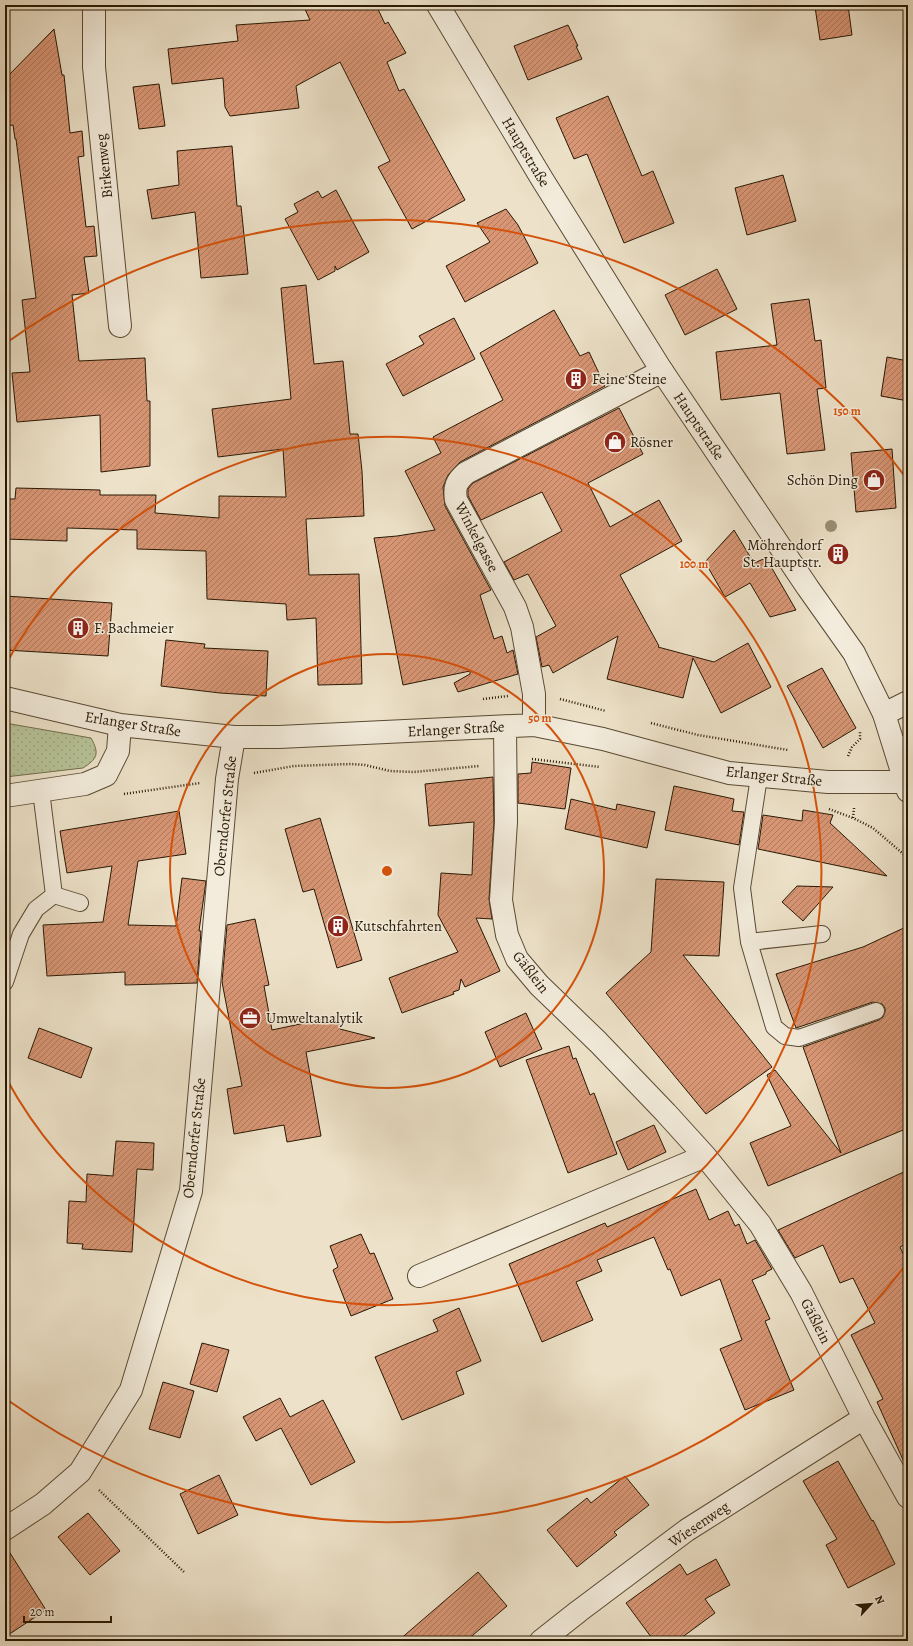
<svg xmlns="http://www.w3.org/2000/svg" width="913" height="1646" font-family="Alegreya,serif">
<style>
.grass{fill:url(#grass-dots);stroke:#706e4e}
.building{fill:url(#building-hatch);stroke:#281803}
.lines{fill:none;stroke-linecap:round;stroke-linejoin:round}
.service-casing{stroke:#594a34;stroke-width:18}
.minor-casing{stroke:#594a34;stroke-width:24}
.tertiary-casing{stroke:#594a34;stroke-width:24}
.path{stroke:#281803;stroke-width:2.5;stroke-dasharray:1 2;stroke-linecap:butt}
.service{stroke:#f3ecdc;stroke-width:16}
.minor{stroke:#f3ecdc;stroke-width:22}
.tertiary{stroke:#f3ecdc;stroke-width:22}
.tree{fill:#988f75}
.ring{fill:none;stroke:#d5520b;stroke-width:2}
.labels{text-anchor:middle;stroke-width:3;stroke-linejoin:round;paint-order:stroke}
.street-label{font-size:15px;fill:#281803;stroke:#f3ecdc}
.poi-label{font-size:15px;fill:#281803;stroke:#f3ecdc;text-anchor:start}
.centre{fill:#d5520b;stroke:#f3ecdc;stroke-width:2}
.ring-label{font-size:12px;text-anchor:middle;font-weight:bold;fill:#d5520b;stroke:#f3ecdc;stroke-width:3;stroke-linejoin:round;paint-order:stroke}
</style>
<defs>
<pattern id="grass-dots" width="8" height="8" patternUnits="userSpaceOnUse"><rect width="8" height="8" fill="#b7c398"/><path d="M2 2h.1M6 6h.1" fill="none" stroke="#9da781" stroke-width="1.8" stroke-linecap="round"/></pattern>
<pattern id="building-hatch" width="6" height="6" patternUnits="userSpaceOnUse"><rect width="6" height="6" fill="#d89675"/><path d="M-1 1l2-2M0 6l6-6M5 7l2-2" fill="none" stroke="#af795e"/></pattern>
</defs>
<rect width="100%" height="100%" fill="#ede2c9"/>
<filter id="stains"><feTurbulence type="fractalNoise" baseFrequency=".005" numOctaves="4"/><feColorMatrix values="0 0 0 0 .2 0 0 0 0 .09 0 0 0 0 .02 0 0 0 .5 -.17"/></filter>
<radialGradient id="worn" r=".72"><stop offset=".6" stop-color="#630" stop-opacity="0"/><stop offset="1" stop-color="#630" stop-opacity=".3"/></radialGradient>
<path class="grass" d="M5,723L91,738C100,754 97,759 83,768L5,777Z"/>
<path class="building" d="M303,5H376L385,24L388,22L406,53L387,62L399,91L404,89L465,200L412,229L378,167L390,161L340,62L296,86L299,108L230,116L225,107L223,78L172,84L168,49L238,41L236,25L310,20Z
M828,5H848L852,35L820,40L815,7Z
M568,25L578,46H576L582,59L528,80L514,46Z
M54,29L62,75H64L70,133L82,131L84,156L78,157L86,227L94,226L97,256L84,257L89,293L72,295L79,361L145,358L147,401H150V466L101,472L100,415L17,422L12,373L30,372L22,300L36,298L16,139H15L13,125L5,126V79Z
M159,84L165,126L139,129L133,87Z
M608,96L642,176L653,171L674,223L624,243L587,154L574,159L556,118Z
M232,146L237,206H241L248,274L201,278L195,212L152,219L147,190L179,185L177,151Z
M783,175L796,221L747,235L735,188Z
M336,190L369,252L337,270L335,266V271L318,280L285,219L298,212L294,204L318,191L322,198Z
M506,209L518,225L538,263L465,302L446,266L490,242L477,223Z
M717,269L737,309L685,335L665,295Z
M306,285L314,364L343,361L350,434H358L362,471L364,516L306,519L309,575L359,574L362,684L318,685L316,618L287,620L286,604L207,599L206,551L137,549V530L67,528V541L5,539V499H15L16,488L100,490V495H156L155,513L219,518V496L286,497L283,449L218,457L212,409L291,399L281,288Z
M809,299L815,341L821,340L826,388L817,389L825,450L787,454L780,393L721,400L716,352L777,345L771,304Z
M554,310L580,356L589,352L605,386L460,462L448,475L443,487L445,506L491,590L480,595L494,639L502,636L507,653L513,650L518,674L458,692L454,683L470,674V671L403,685L374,538L397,536L435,530L405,471L441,453L433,437L503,400L480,353Z
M454,318L475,359L403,396L386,364L424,344L419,336Z
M887,357L908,361V401L881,396Z
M619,408L643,454L588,483L610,527L659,500L682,541L620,575L659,646L658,647L714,662L748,643L771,687L721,713L693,658L683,698L607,679L618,636L553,673L549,665L542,667L536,637L556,626L528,574L514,580L504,562L562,531L542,492L481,520L468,496V489L473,483Z
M892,449L896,508L856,512L851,453Z
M734,530L754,563L766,558L796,610L770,617L750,583L725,597L705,562Z
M5,596L112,603L108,656L5,650Z
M166,640L205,644L204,648L268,651L266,696L220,693L161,686Z
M822,668L856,728L823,748L787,686Z
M532,762L571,768L565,809L518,803V774L531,773Z
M493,777L494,822L489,899L492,919L476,918L500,971L465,987L461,979L459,990L453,992L454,994L402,1013L389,978L458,952L438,915L441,873L472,875L474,822L429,826L425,784Z
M674,786L734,799L732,811L744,812L739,845L665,830Z
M571,799L616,810L617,804L655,812L647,848L565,829Z
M803,810L833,815L830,823L887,876L758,849L763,815L802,821Z
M179,811L186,854L138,861L128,925L176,926L182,878L206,881L199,931H201L197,983L125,985V972L47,976L43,925L103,922L112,866L67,873L60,831Z
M320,818L362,960L337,968L314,889L303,892L285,829Z
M656,879L724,882L719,956L683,955L772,1067L706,1114L606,993L651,952Z
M797,886L833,887L803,921L782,902Z
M255,919L269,985L264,986L272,1030L338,1016L340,1029L375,1038L306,1052L321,1136L287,1142L284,1125L234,1134L227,1089L242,1086L222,982L227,925Z
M908,926V1128L768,1186L750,1143L791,1126L767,1075L775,1070L841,1153L803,1047L879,1020L883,1017L885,1012V1008L882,1004L873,1002L796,1028L776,974L863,947Z
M526,1013L542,1049L500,1067L485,1032Z
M39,1028L92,1048L81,1078L28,1058Z
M569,1046L573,1059L576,1058L590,1095L594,1093L617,1154L568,1173L526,1060Z
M654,1125L666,1152L628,1170L616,1142Z
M116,1141L154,1143L153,1170L137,1169L132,1252L82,1249L83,1244L67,1243L69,1201L86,1202L87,1174L113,1176Z
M908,1170V1243L900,1247L908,1264V1471L877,1402L883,1399L851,1335L875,1323L853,1278L840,1283L823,1245L795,1258L778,1230Z
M696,1189L709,1220L728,1211L735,1226L739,1224L747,1244L755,1240L772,1269L766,1272V1274L752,1280L770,1319L765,1321L794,1390L745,1410L720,1349L742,1340L720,1279L681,1296L670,1269L668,1270L654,1237L597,1260L602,1271L576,1282L593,1320L542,1342L509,1264L605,1223L607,1227Z
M361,1234L370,1254L374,1253L393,1299L351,1316L333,1270L338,1267L330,1246Z
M459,1308L481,1361L456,1372L464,1394L402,1420L375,1357L438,1331L433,1320Z
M202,1343L229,1350L217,1392L190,1384Z
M163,1382L194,1391L180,1438L149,1429Z
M280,1398L290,1417L323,1400L355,1462L311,1485L281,1428L256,1441L243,1417Z
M838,1461L872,1521L873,1520L895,1564L848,1588L826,1545L837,1539L803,1481Z
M219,1475L238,1515L198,1534L180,1494Z
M625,1476L649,1505L614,1532L617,1535L577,1567L547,1530L587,1498L591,1503Z
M88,1513L120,1551L90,1575L58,1537Z
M5,1545L46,1610L5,1637Z
M716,1559L730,1585L705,1599L715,1613L677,1641H654L626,1603L680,1564L687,1575Z
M478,1572L507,1606L466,1641H398Z"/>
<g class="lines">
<g class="service-casing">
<path id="service" d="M894,746L908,743
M759,777L742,888L749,942L774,1027L785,1036L799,1038L876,1011
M41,791L54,895
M749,942L822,934
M5,982L21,934L36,909L54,895L80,903"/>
</g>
<g class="minor-casing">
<path id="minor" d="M94,5V67L120,326
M5,698L120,725L234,737H279L534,725L603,739L729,773L828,782H905
M884,714L908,702
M534,725V694L522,627L515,607L456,500C454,487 456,482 466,473L662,371
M505,727L506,822L501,900L507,935L517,959L539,985L598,1042L666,1113L705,1156L760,1224L801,1292L864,1418L908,1497
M5,796L85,784L106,775L118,751L120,725
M419,1276L705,1156
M5,1529L43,1504L80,1472L131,1390L191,1191L227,779L234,737
M541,1641L579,1611L687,1530L864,1418"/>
</g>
<g class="tertiary-casing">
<path id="tertiary" d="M438,5L542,179L662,371L808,588L854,653L884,714L908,791"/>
</g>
<path class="path" d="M483,699L508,696
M560,699L606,711
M651,723L698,735L788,750
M848,756L852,747L860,739V731
M532,759L600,767
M254,773L294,766L351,764L365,765L390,771L414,772L479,766
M124,794L200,783
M854,808L853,818L873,828L908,858
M829,809L853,818
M99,1490L185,1573"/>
<use href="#service" class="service"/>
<use href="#minor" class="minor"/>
<use href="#tertiary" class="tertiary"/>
</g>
<circle class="tree" cx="831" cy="526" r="6"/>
<g class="ring">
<circle cx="387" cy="871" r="217"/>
<path d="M6 664A434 434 0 1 1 6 1078"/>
<path d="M907 1263A651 651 0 0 1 9 1401M9 341A651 651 0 0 1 907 479"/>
</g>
<defs>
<g id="building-disc" transform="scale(1.15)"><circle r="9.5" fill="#8f2418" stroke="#f3ecdc"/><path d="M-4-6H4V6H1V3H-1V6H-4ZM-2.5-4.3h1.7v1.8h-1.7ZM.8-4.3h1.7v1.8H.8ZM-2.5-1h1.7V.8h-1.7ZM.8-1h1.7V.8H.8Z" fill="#fff"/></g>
<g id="shop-disc" transform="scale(1.15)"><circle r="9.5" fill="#8f2418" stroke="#f3ecdc"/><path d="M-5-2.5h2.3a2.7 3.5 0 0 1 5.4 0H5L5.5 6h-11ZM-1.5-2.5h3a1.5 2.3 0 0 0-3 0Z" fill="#fff"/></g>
<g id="office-disc" transform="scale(1.15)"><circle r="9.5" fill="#8f2418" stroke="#f3ecdc"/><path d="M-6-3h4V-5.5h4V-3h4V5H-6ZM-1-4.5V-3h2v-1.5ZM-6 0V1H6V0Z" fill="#fff"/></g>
</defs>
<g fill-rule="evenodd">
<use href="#building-disc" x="576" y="379"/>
<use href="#shop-disc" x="615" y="442"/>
<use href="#shop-disc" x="874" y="480"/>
<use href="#building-disc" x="838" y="554"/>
<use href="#building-disc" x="78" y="628"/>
<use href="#building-disc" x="338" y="926"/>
<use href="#office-disc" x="250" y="1018"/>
</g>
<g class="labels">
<g class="street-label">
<text transform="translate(526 152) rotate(59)" y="5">Hauptstraße</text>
<text transform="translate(104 166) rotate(-96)" y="5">Birkenweg</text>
<text transform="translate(699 426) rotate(56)" y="5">Hauptstraße</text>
<text transform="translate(477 537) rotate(62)" y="5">Winkelgasse</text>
<text transform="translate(133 724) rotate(9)" y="5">Erlanger Straße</text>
<text transform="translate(456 729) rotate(-3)" y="5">Erlanger Straße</text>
<text transform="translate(774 776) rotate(6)" y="5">Erlanger Straße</text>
<text transform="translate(225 816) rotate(-84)" y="5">Oberndorfer Straße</text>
<text transform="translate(531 972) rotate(52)" y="5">Gäßlein</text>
<text transform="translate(194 1138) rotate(-84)" y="5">Oberndorfer Straße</text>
<text transform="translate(816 1321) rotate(63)" y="5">Gäßlein</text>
<text transform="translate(699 1524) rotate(-34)" y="5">Wiesenweg</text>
</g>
<g class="poi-label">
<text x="592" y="384">Feine Steine</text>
<text x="630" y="447">Rösner</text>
<text x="858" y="485" text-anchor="end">Schön Ding</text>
<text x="822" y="550" text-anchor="end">Möhrendorf<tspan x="822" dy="17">St. Hauptstr.</tspan></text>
<text x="94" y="633">F. Bachmeier</text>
<text x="354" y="931">Kutschfahrten</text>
<text x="266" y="1023">Umweltanalytik</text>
</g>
</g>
<circle cx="387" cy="871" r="6" class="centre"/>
<g class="ring-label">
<text x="847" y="415">150 m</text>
<text x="694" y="568">100 m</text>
<text x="540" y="722">50 m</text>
</g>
<rect width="913" height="1646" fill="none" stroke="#ede2c9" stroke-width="20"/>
<rect x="6" y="6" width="901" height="1634" fill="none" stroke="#281803" stroke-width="2"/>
<rect x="10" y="10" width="893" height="1626" fill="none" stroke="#281803"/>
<g transform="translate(871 1604) rotate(64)" stroke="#f3ecdc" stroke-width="3" paint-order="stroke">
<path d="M0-3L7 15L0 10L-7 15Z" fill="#281803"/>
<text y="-6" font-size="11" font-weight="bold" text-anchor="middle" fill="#281803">N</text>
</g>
<path d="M24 1616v6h87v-6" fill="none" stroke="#281803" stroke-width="2"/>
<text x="30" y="1616" font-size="12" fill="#281803" stroke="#f3ecdc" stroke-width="3" paint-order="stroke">20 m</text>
<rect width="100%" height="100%" filter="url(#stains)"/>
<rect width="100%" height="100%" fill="url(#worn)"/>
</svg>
